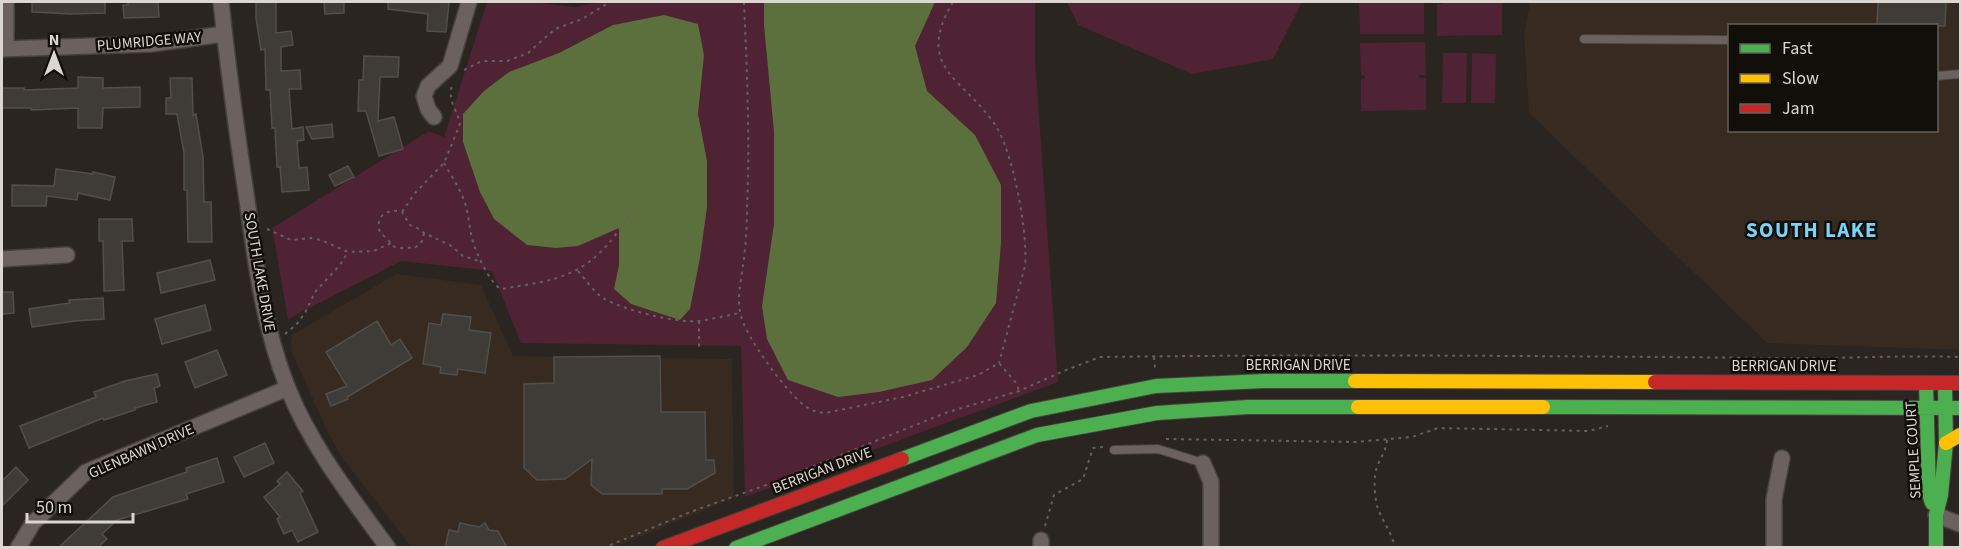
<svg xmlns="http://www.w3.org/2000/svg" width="1962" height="549" font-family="'Source Sans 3',sans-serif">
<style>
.built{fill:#372a20;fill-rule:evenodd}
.green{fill:#4f2234}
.water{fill:#5b703c}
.building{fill:#3f3c38;stroke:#524f4b;stroke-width:1.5}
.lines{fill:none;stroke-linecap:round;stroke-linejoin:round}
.lane-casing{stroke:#46413d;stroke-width:10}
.street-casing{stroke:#46413d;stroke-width:18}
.fast-casing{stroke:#46413d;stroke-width:16}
.slow-casing{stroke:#46413d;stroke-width:16}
.jam-casing{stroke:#46413d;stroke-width:16}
.path{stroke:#67605e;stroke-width:2;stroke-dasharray:3 4.5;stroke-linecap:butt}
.lane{stroke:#6b615f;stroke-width:8}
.street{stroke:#6b615f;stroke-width:15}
.fast{stroke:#4caf50;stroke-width:14}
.slow{stroke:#ffc107;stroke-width:14}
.jam{stroke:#c62828;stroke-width:14}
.labels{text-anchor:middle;stroke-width:5;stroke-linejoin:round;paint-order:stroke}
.street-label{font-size:15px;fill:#dcd6d2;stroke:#120f0b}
.district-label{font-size:21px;font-weight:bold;letter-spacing:1.5px;fill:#7ad3f8;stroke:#120f0b}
</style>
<rect width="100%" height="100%" fill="#2a2520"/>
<path class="built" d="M1530,2H1960V350L1767,343L1529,113L1524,35ZM1730,26H1936V130H1730Z
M396,274L481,285L513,356L732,359L734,498L615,547H411L341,456L328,433L290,348L292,335Z"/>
<path class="green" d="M487,2H533L575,7L600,2H1035V59L1058,382L745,497L741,346L521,343L492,271L401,261L288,319L272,228L429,131L444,137Z
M1067,2H1302L1273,59L1192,74L1078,25Z
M1359,2H1424V34H1360Z
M1443,2H1467V3H1473V2H1496L1497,3H1502V35L1437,36V4H1443Z
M1425,42L1426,75H1419V77L1426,78V110L1361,111V79L1365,78V76L1361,75L1360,43Z
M1443,53H1467L1466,103H1442Z
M1472,53L1496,54L1495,103H1471Z"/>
<path class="water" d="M764,2H935L915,46L927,91L975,135L1001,185V243L996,303L967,347L932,380L879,392L838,397L788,380L767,339L762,306L774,224V132L764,25Z
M664,15L698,24L704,55L698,114L707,161V207L700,258L690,309L680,320L631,304L614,289L619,265V228L578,246L556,248L527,245L494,219L480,192L463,142V114L484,91L509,72L559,53L613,25Z"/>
<path class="building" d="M32,2H105V13L72,14L32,12Z
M128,2H158L159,17L124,18L123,5H128Z
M256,2H276V33L291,31L293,45L281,47V71L300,70L301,89H289L292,129L303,127L304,140L297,141L299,168L307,167L309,190L282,192L280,167H277L275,128H272L270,90H266L265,49L261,50L256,18Z
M324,2H344V13L325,14Z
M388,2H449L446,32L427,31L428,14L388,9Z
M1878,2H1946L1945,26H1877Z
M364,56L399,57L398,77H380L378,121L394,117L403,149L379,156L366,111H358L359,80H363Z
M78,77L103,78V88L140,87V107L103,108L102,128H78V108L31,110V108H2V88H24V90L78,88Z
M170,78H192L193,115L196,114L203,157L204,202H211L212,242H188L187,190H184V153L177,114H166V98H171Z
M332,124L333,137L312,139L306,127Z
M348,166L354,177L335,186L329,175Z
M56,169L93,174V172L115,177L110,200L78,193L77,200L47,196L46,206H12V185L54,186Z
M99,219H132L133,241H122L124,290L104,291L103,241H99Z
M210,260L215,280L161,293L157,273Z
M2,292H13L14,313L2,314Z
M103,298L104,319L75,321L32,327L29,309L70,303L69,300Z
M205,305L211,330L162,344L155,319Z
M443,314L471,317L469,330L491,333L485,373L458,369L457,375L440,373L441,367L423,364L429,323L441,325Z
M377,321L391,345L400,339L412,358L347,397L348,399L331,406L326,394L347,386L326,352Z
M217,350L227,375L195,388L185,362Z
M660,356L661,412H705L706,460H714L715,473L687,489H662V494H602L591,485L592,459L565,479L537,480L524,468V384L554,383V357Z
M157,374L160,386L154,388L157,402L135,408V410L104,420L103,418L29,448L20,426L96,397L94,392L125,381Z
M265,443L274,463L244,477L234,457Z
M217,458L224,482L186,494L188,499L117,520L102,534L107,539L97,548H58L113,497L187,472L186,468Z
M16,467L28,480L2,506V481Z
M287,472L303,491L300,493L318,532L298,542L292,530L284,534L277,519L280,517L264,497L280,484L277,481Z
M460,523L479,527L485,523L489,530L498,531L507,548H445L449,530L458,532Z"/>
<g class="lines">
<g class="lane-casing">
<path id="lane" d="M1584,39L1730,40
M1936,76L1960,74
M1114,450L1158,449L1203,463"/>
</g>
<g class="street-casing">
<path id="street" d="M221,2C228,68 237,134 247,200C256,265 263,324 287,386C310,445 351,497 388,548
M6,48V2
M2,49L151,44L224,34
M434,117L428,109L424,96L428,86L450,66L469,2
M2,259L67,255
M1203,463L1211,482V548
M1936,515L1960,524
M18,548L33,523L86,472L288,388
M1041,548V540
M1774,548V499L1782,458"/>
</g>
<g class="fast-casing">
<path id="fast" d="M1926,383L1929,494L1932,503
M1543,407L1960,408
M902,459L1031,411L1156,386L1264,381H1355
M736,548L1037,435L1157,413L1248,407H1358
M1936,548V515L1941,495L1946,443L1945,383"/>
</g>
<g class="slow-casing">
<path id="slow" d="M1355,381L1655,382
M1358,407H1543
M1946,443L1960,435"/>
</g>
<g class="jam-casing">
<path id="jam" d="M1655,382L1960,383
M663,548L902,459"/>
</g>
<path class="path" d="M744,2C747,70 750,139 747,208C747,224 746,241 744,258C742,276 737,294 740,312C743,334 789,397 808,408C814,412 819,412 825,413L903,397L978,375L999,363L1017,384L1019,391
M953,2C912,70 968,80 997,128C1014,157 1028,233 1025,266L999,363
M464,70L482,61H507L528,53L555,29L582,19L610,2
M444,163C451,175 459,187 464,200C469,214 469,228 473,242C476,253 491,285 501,289C549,281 581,279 613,238C619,230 625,223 629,214
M402,212L415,193L444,163L460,124C457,109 446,99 453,83
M267,229L291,240L311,238L321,240L348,252L374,251L391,243
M424,233L422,241L415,248C409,247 401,249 395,247C391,245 391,243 388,240C385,236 380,234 379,229C376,214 390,208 402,212L410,225L419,229L424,233L450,245L463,256L482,262
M578,271C586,280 593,291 603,298C623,310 675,323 698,321C712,319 726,316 739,313
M699,321V347
M285,334L296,325L305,313L315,292L340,265L348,252
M1154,357L1155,368
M1166,439L1355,442L1412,437L1438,428L1589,431L1608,426
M1387,440C1386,454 1376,462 1375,476C1374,485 1375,500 1378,509C1383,522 1392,533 1395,548
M1045,526L1054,495L1083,479L1093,448L1104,447
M603,548L693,511L772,483L945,413L1019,391L1066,370L1100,357C1325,354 1550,356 1775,358C1837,359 1899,355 1960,357"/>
<use href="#lane" class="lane"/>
<use href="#street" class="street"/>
<use href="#fast" class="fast"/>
<use href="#slow" class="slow"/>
<use href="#jam" class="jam"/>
</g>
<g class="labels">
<g class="street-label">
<text transform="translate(149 41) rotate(-5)" y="5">PLUMRIDGE WAY</text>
<text transform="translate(260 272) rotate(80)" y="5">SOUTH LAKE DRIVE</text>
<text x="1298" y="370">BERRIGAN DRIVE</text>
<text x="1784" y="371">BERRIGAN DRIVE</text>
<text transform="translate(1913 450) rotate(-93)" y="5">SEMPLE COURT</text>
<text transform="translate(141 451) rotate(-24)" y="5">GLENBAWN DRIVE</text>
<text transform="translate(822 470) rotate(-21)" y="5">BERRIGAN DRIVE</text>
</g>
<g class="district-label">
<text x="1812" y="237">SOUTH LAKE</text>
</g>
</g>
<rect width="1962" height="549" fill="none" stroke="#dcd6d2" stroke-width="6"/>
<rect x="1728" y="24" width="210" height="108" fill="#120f0b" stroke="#635f5b" stroke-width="1.5"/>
<rect x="1740" y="44" width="30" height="9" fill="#4caf50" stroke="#635f5b" stroke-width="1.5"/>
<text x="1782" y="54" font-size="18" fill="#dcd6d2">Fast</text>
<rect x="1740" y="74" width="30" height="9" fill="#ffc107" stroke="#635f5b" stroke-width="1.5"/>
<text x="1782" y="84" font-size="18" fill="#dcd6d2">Slow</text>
<rect x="1740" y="104" width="30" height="9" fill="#c62828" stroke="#635f5b" stroke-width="1.5"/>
<text x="1782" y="114" font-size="18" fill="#dcd6d2">Jam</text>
<g transform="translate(54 54)" stroke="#120f0b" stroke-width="4.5" paint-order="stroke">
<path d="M0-4.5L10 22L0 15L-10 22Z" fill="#dcd6d2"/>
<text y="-9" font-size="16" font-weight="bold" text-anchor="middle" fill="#dcd6d2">N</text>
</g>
<path d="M27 513v9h106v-9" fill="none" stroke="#dcd6d2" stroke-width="3"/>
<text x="36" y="513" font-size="18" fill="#dcd6d2" stroke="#120f0b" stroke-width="4.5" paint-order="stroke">50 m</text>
</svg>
